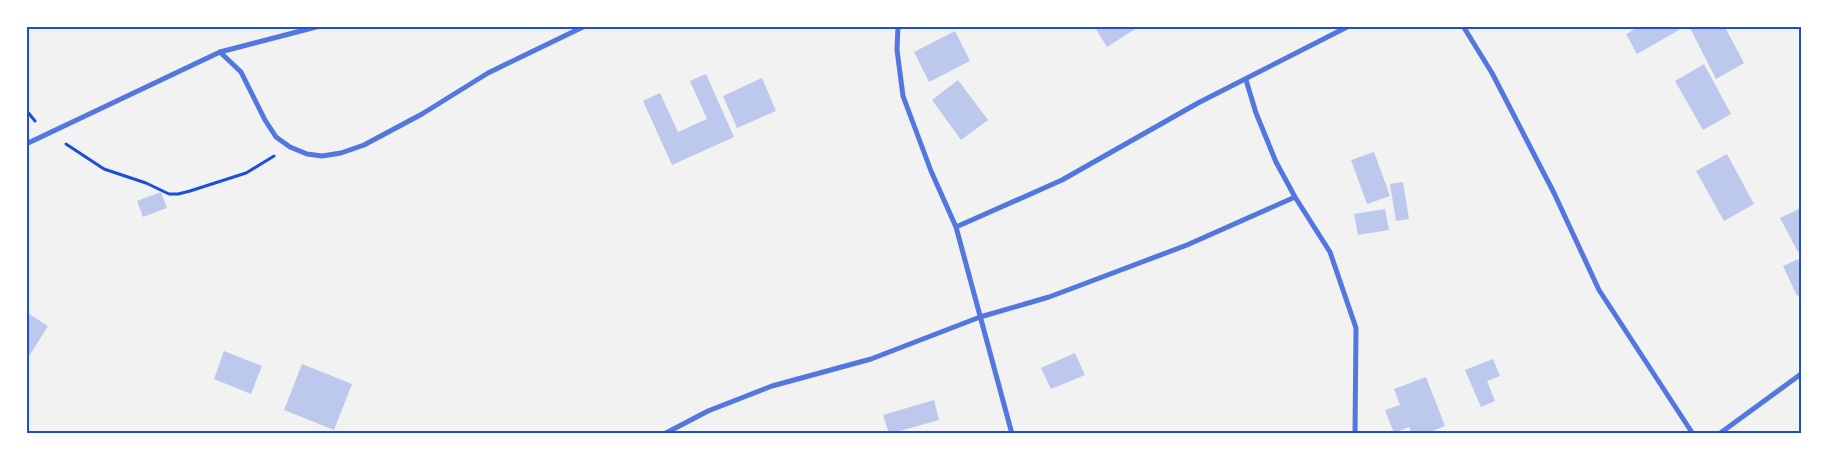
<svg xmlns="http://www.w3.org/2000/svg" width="1827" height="460" font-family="'PT Sans Narrow',sans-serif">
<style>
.building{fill:#bdc9ec}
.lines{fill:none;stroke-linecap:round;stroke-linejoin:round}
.path{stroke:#1d4ed8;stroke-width:3}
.minor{stroke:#5277de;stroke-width:5}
.neatline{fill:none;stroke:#1d4ed8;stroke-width:2}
</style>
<rect width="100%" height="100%" fill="#f2f2f2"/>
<path class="building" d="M1094,26H1140L1107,47Z
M1640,26H1677L1679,30L1637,54L1626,34Z
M1694,26H1730L1726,29L1744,63L1716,79L1690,28Z
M955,31L970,61L929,82L914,52Z
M1704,64L1731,114L1703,130L1675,81Z
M706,74L734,137L672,165L643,101L660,93L678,132L707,119L690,81Z
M762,78L776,111L737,128L723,96Z
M958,80L988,120L961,140L932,100Z
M1374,152L1390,196L1367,204L1351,160Z
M1727,154L1754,204L1724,221L1696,171Z
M1403,182L1409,219L1396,221L1390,184Z
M161,192L167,208L143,217L137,201Z
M1801,208V250L1798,252L1780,218Z
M1385,209L1389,230L1358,235L1354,214Z
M1798,259L1801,264V294L1797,296L1783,266Z
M26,312L48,326L26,361Z
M224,351L262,366L251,394L214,379Z
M1075,353L1085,375L1051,389L1041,368Z
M1493,359L1500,376L1487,381L1495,401L1481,407L1465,370Z
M302,364L352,384L334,430L284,410Z
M1426,377L1445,426L1425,434H1412L1409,427L1394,433L1385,410L1400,405L1394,389Z
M934,400L939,420L889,434L883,415Z"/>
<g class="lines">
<path class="path" d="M26,110L35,121
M66,144L104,169L146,183L169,194H178L190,191L246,173L274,156"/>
<path class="minor" d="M898,26L897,50L903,96L931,171L956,227L1012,434
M1463,26L1492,73L1554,193L1599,290L1693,434
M220,52L241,72L265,120L276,137L290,147L307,154L322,156L341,153L364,145L422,114L488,73L585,26
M1246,80L1256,113L1276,162L1295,197L1330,252L1356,328L1355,434
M26,144L220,52L320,26
M956,227L1062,180L1198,103L1349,26
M664,434L708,411L772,386L871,359L980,317L1049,297L1081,285L1187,245L1295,197
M1719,434L1801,374"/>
</g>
<rect width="1827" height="460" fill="none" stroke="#ffffff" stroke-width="55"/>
<rect x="28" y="28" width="1772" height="404" class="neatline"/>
</svg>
